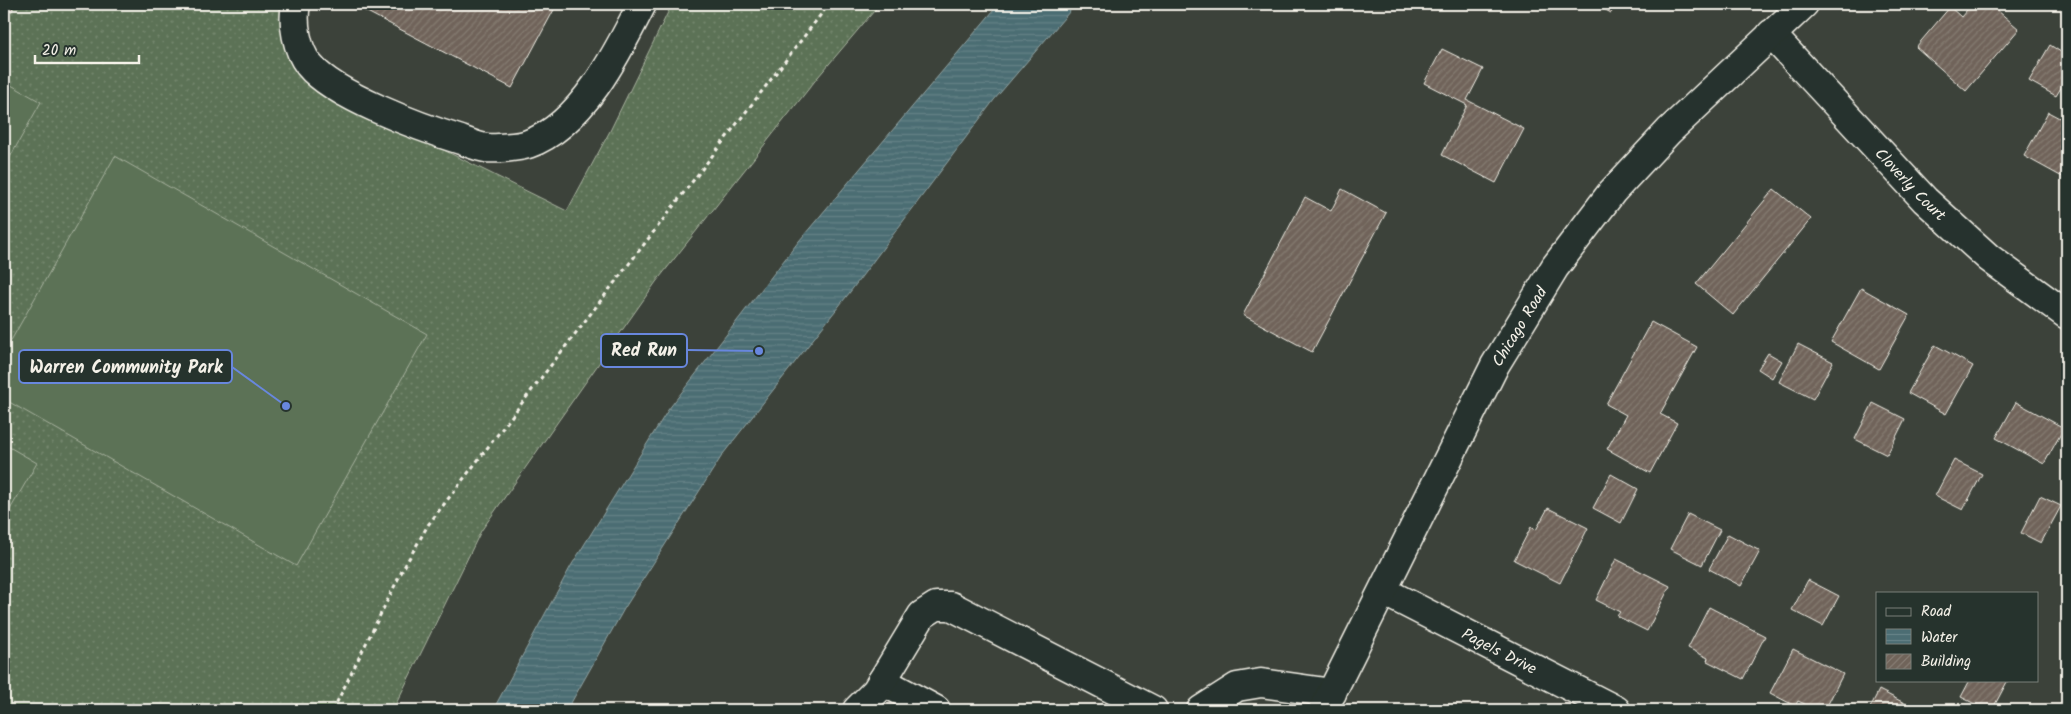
<svg xmlns="http://www.w3.org/2000/svg" width="2071" height="714" font-family="Kalam,sans-serif">
<style>
.grass{fill:url(#grass-dots);stroke:#a8b29f}
.garden{fill:#5c7256;stroke:#a8b29f}
.water{fill:url(#water-rules);stroke:#8fa2a2}
.building{fill:url(#building-hatch);stroke:#f4f1e8}
.lines{fill:none;stroke-linecap:round;stroke-linejoin:round}
.minor-casing{stroke:#f4f1e8;stroke-width:31}
.path{stroke:#f4f1e8;stroke-width:3;stroke-dasharray:4 4;stroke-linecap:butt}
.minor{stroke:#26332d;stroke-width:28}
.labels{text-anchor:middle;stroke-width:5;stroke-linejoin:round;paint-order:stroke}
.street-label{font-size:16px;fill:#f4f1e8;stroke:#26332d}
.leader{fill:none;stroke:#6887de;stroke-width:2}
.callout-dot{fill:#6887de;stroke:#26332d;stroke-width:2}
.callout{fill:#26332d;stroke:#6887de;stroke-width:2}
.callout-label{font-size:18px;text-anchor:middle;font-weight:bold;fill:#f4f1e8}
</style>
<defs>
<pattern id="grass-dots" width="8" height="8" patternUnits="userSpaceOnUse" patternTransform="scale(1.25)"><rect width="8" height="8" fill="#5c7256"/><path d="M2 2h.1M6 6h.1" fill="none" stroke="#74876e" stroke-width="1.8" stroke-linecap="round"/></pattern>
<pattern id="water-rules" width="6" height="5" patternUnits="userSpaceOnUse" patternTransform="scale(1.25)"><rect width="6" height="5" fill="#4c6d73"/><path d="M0 2.5h6" fill="none" stroke="#668287"/></pattern>
<pattern id="building-hatch" width="6" height="6" patternUnits="userSpaceOnUse" patternTransform="scale(1.25)"><rect width="6" height="6" fill="#70645a"/><path d="M-1 1l2-2M0 6l6-6M5 7l2-2" fill="none" stroke="#857b72"/></pattern>
</defs>
<rect width="100%" height="100%" fill="#3c423a"/>
<filter id="ink" filterUnits="userSpaceOnUse"><feTurbulence type="fractalNoise" baseFrequency=".02" numOctaves="2"/><feDisplacementMap in="SourceGraphic" scale="10" xChannelSelector="R" yChannelSelector="G"/><feConvolveMatrix kernelMatrix="1 2 1 2 8 2 1 2 1" color-interpolation-filters="sRGB"/></filter>
<g filter="url(#ink)">
<path class="grass" d="M4,4H283L320,89L567,211L610,131L672,4H880L818,77L656,282L481,531L393,710H4Z"/>
<path class="garden" d="M4,81L41,102L4,168Z
M115,156L427,334L296,566L4,399V353Z
M4,444L37,463L4,520Z"/>
<path class="water" d="M999,4H1076L994,100L850,292L723,454L624,609L567,710H493L571,566L668,410L799,241Z"/>
<path class="building" d="M4,4H12L13,10L4,16Z
M352,4H557L512,88Z
M1595,4H1616L1611,13Z
M1972,4H1990L2019,29L1966,91L1916,47L1950,7L1961,17Z
M2050,45L2067,56V78L2056,96L2029,81Z
M1442,49L1483,69L1467,100L1524,129L1496,183L1442,155L1467,105L1424,83Z
M2048,112L2067,122L2066,179L2024,156Z
M1342,189L1386,213L1312,352L1243,315L1305,197L1331,211Z
M1774,189L1811,219L1733,315L1696,284Z
M1861,288L1909,315L1879,369L1831,342Z
M1651,322L1697,347L1660,414L1677,423L1650,473L1607,449L1626,415L1606,404Z
M1798,344L1833,362L1813,399L1779,382Z
M1935,345L1973,366L1946,414L1908,393Z
M1768,353L1782,361L1772,378L1758,369Z
M2016,402L2064,428L2044,464L1996,438Z
M1873,403L1905,419L1887,455L1855,439Z
M1954,460L1982,474L1963,510L1935,496Z
M1611,474L1638,489L1621,523L1593,508Z
M2040,496L2061,506L2041,543L2021,533Z
M1548,508L1588,528L1560,583L1514,560L1531,527L1536,530Z
M1688,514L1720,530L1702,565L1670,549Z
M1728,534L1760,551L1741,586L1709,569Z
M1616,559L1670,586L1647,631L1617,616L1620,612L1596,600Z
M1808,580L1839,596L1823,626L1792,610Z
M1709,607L1765,636L1743,679L1707,661L1708,658L1688,648Z
M1793,649L1843,674L1825,710H1817L1798,701L1795,706L1770,693Z
M1970,680H2008L1992,710H1987L1961,697Z
M1879,690L1918,710H1869Z
M2062,705L2067,707V710H2060Z"/>
<g class="lines">
<g class="minor-casing">
<g id="minor">
<path d="M296,4C292,23 297,50 309,65C334,96 422,128 461,140C469,143 478,147 486,148C494,149 520,147 528,144C582,125 618,52 642,4"/>
<path id="s1" d="M1771,34L1925,200L1989,258L2067,315"/>
<path id="s2" d="M1383,591L1616,710"/>
<path d="M882,681L936,710"/>
<path d="M857,710L876,691L922,615L936,606H951L1153,710"/>
<path d="M1201,710L1237,687L1261,683L1332,693"/>
<path id="s3" d="M1323,710L1495,365L1555,267L1612,192L1669,131L1804,4"/>
</g>
</g>
<path class="path" d="M333,710L402,571L428,525L829,4"/>
<use href="#minor" class="minor"/>
</g>
</g>
<g class="labels">
<g class="street-label">
<text dy="6" stroke="none"><textPath href="#s1" startOffset="205">Cloverly Court</textPath></text>
<text dy="6" stroke="none"><textPath href="#s3" startOffset="431">Chicago Road</textPath></text>
<text dy="6" stroke="none"><textPath href="#s2" startOffset="131">Pagels Drive</textPath></text>
</g>
</g>
<path class="leader" d="M759 351L687 350M286 406L232 367"/>
<g class="callout-dot">
<circle cx="759" cy="351" r="5"/>
<circle cx="286" cy="406" r="5"/>
</g>
<g class="callout">
<rect x="601" y="334" width="86" height="33" rx="5"/>
<rect x="19" y="350" width="213" height="33" rx="5"/>
</g>
<g class="callout-label">
<text x="644" y="356">Red Run</text>
<text x="126" y="373">Warren Community Park</text>
</g>
<rect width="2071" height="714" fill="none" stroke="#26332d" stroke-width="20"/>
<rect x="10" y="10" width="2051" height="694" fill="none" stroke="#f4f1e8" stroke-width="2" filter="url(#ink)"/>
<rect x="1876" y="592" width="162" height="90" fill="#26332d" stroke="#787f78"/>
<rect x="1886" y="608" width="25" height="8" fill="#26332d" stroke="#787f78"/>
<text x="1921" y="616" font-size="15" fill="#f4f1e8">Road</text>
<rect x="1886" y="629" width="25" height="15" fill="url(#water-rules)" stroke="#787f78"/>
<text x="1921" y="642" font-size="15" fill="#f4f1e8">Water</text>
<rect x="1886" y="654" width="25" height="15" fill="url(#building-hatch)" stroke="#787f78"/>
<text x="1921" y="666" font-size="15" fill="#f4f1e8">Building</text>
<path d="M35 55v8h104v-8" fill="none" stroke="#f4f1e8" stroke-width="2.5"/>
<text x="42" y="55" font-size="15" fill="#f4f1e8" stroke="#26332d" stroke-width="4" paint-order="stroke">20 m</text>
</svg>
